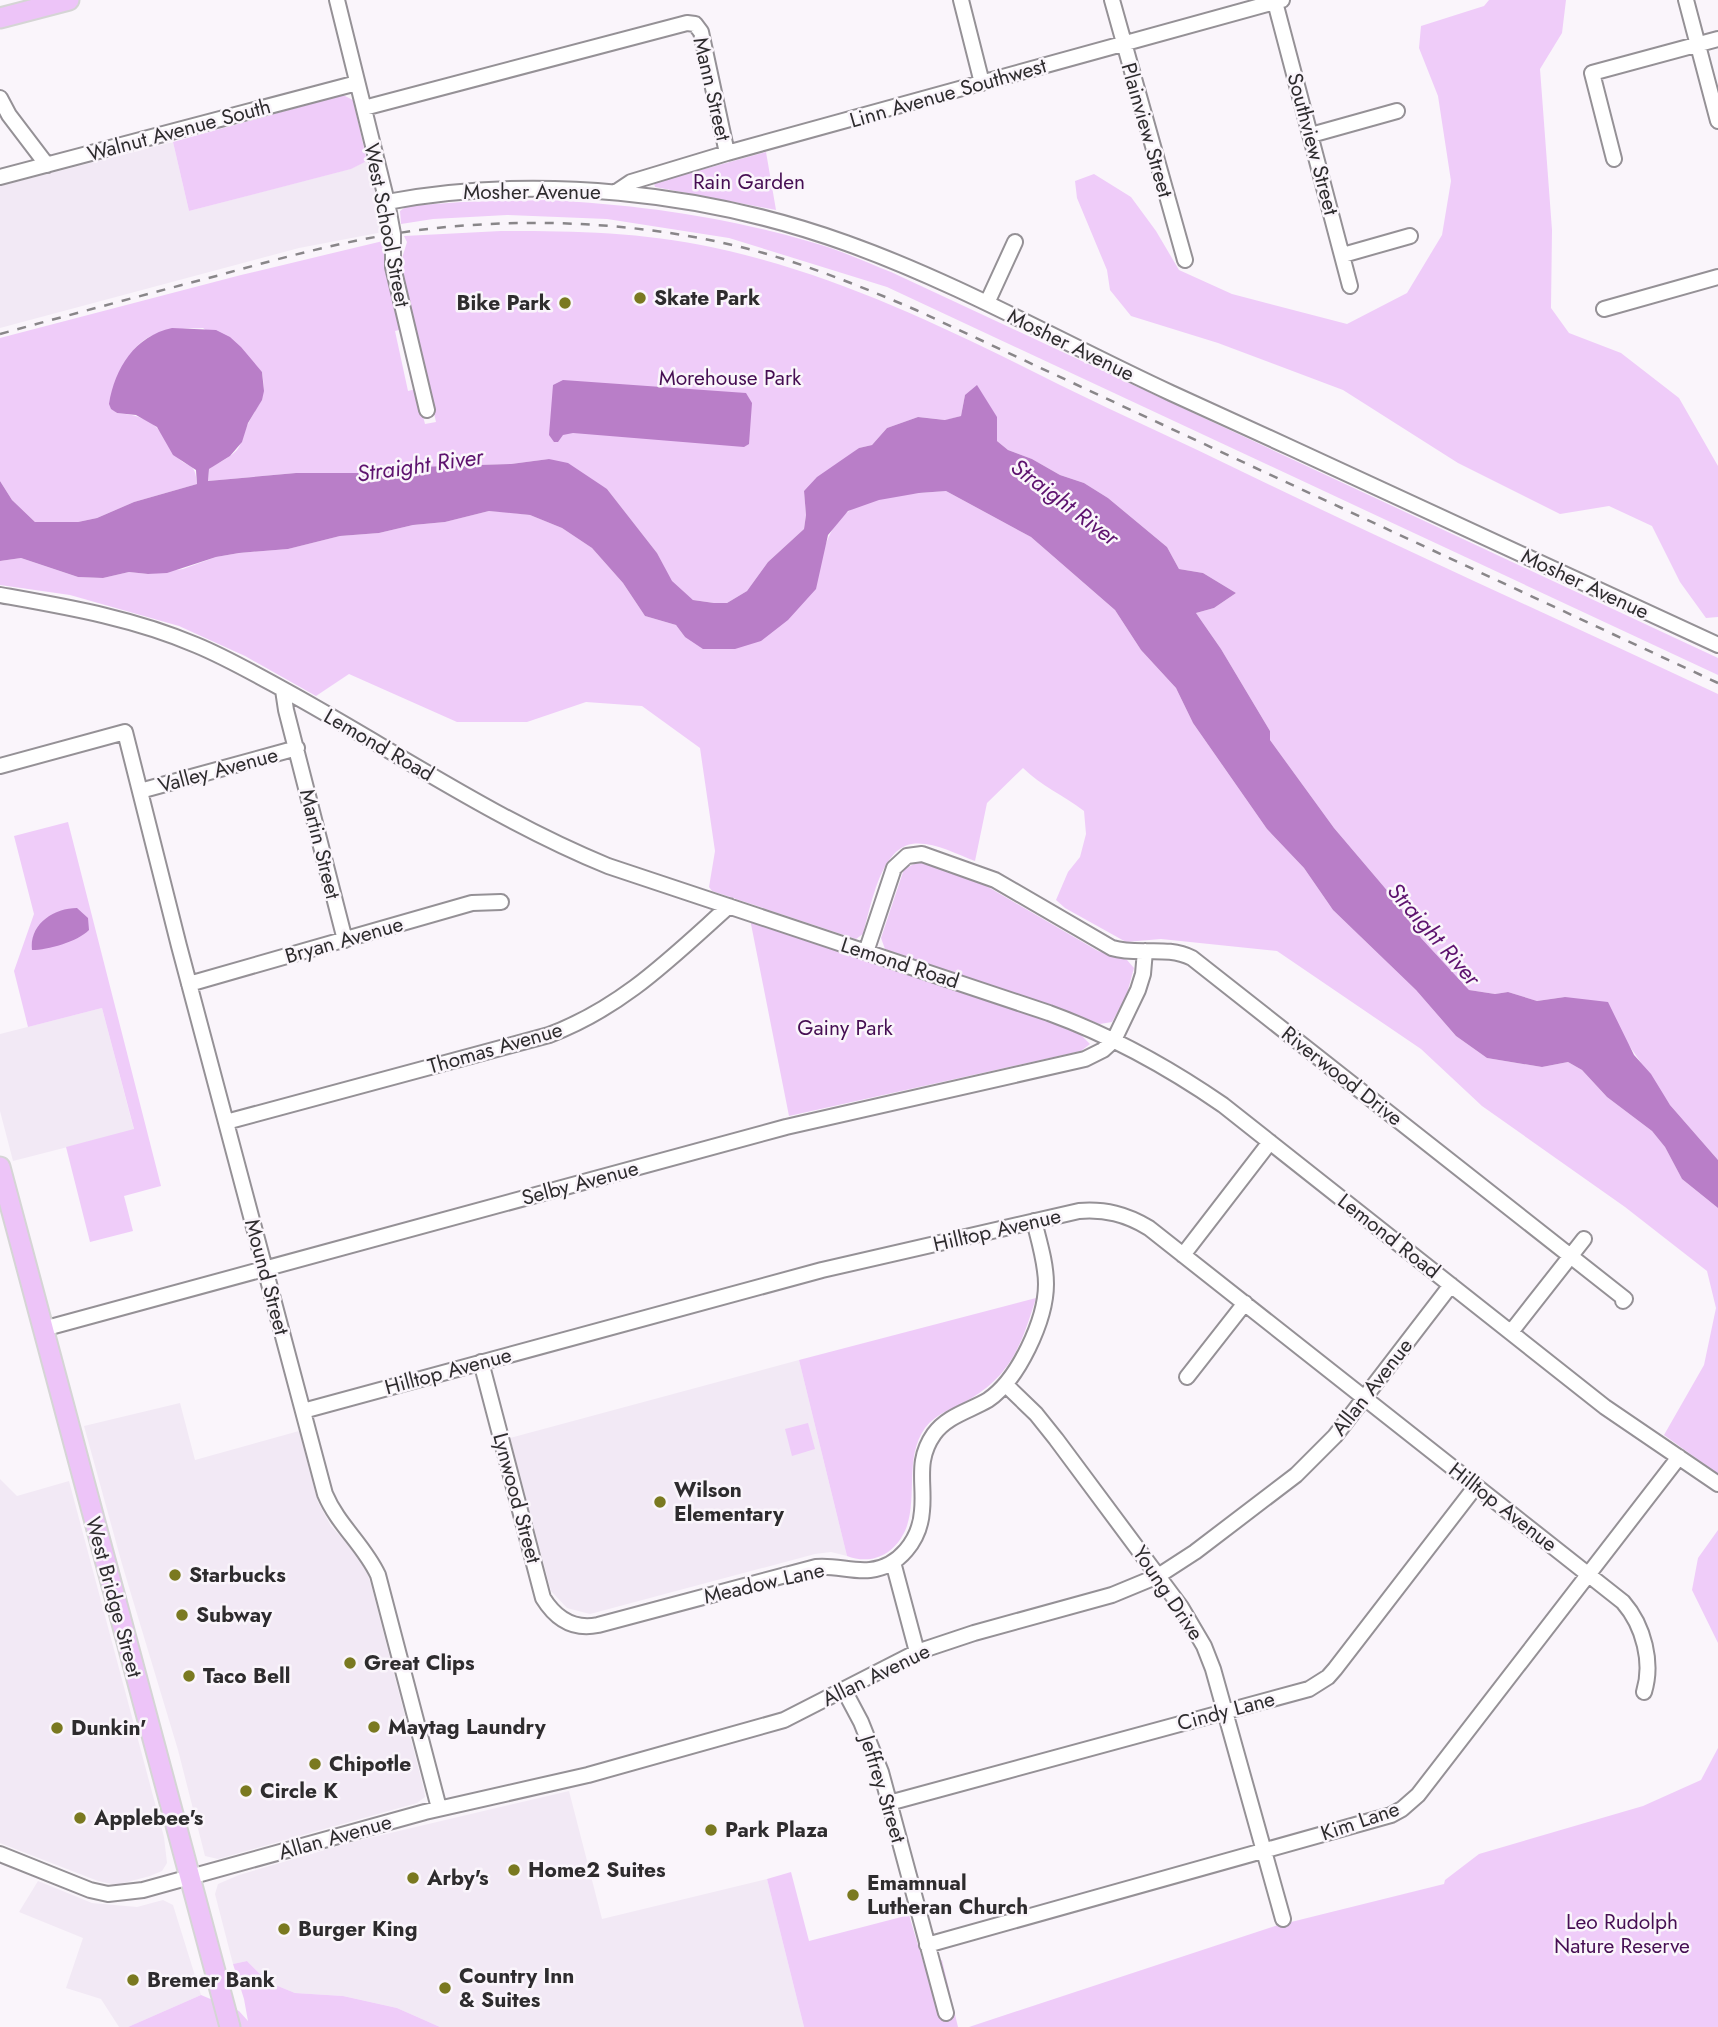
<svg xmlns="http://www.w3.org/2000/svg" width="1718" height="2027" font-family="Jost,sans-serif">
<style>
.built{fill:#f2e9f5}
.green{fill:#efccf9}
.water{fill:#b97ec8}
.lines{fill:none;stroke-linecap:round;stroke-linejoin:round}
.minor-casing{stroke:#959196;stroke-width:18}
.major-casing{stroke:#d5d5d5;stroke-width:23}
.minor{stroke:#fff;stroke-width:14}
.major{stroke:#edc4f8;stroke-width:19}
.rail{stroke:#898689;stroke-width:2.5;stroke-dasharray:9 9;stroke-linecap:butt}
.poi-dot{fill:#7a7920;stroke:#faf5fb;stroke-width:2.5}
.labels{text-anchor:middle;stroke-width:5;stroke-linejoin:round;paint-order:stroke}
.street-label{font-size:21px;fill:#2e2c2e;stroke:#faf5fb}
.park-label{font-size:21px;fill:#460e53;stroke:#faf5fb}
.poi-label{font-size:21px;font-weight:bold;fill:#2e2c2e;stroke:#faf5fb;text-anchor:start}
.water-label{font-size:23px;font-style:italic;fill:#5d126e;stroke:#faf5fb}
</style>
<rect width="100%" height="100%" fill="#faf5fb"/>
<path class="built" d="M173,142L189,211L350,169L367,161L385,226L383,232L299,248L0,328V186Z
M102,1008L134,1130L13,1161L0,1111V1034Z
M799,1360L847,1556L831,1552L815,1554L590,1614L567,1608L551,1591L510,1438Z
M180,1403L195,1460L299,1431L318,1502L331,1526L353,1550L367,1572L372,1588L424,1790L425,1797L417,1803L218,1859L205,1856L178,1750L122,1564L84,1426Z
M0,1479L17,1496L69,1481L164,1837L167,1863L162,1871L150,1876L116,1885L98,1881L0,1843Z
M569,1791L602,1919L767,1879L804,2027H440L397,2008L343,1996L295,1993L268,1982L247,1961L233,1964L215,1894L218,1884L239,1875L352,1842Z
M38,1881L92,1903L137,1907L163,1900L173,1905L201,1995L128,2027H119L101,1999L66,1988L83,1938L19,1912Z"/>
<path class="green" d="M1489,0H1566L1562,33L1540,69L1552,230L1551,308L1569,333L1621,353L1679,398L1718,466V617L1706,618L1680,582L1652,526L1609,506L1560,514L1458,463L1343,390L1218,343L1131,316L1110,290L1107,270L1077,198L1075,181L1094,174L1131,197L1156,231L1179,270L1232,294L1347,324L1407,293L1442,235L1451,181L1438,96L1419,48L1421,26L1484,6Z
M343,95L353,100L367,161L351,169L189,211L173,142Z
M766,152L776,210L655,187L654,183Z
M547,200C640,205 721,216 811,242C838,249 865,262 891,272L1718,658V675L887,287L729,238L607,219L507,215L433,219L401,224L400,211L407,206L462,202Z
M501,231C571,231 642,232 711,247C835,273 949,329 1060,385C1121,415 1184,443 1245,473C1402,549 1560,620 1718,694V1160L1670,1105L1626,1041L1565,997L1537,1001L1508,992L1495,994L1469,990L1421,938L1396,901L1334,828L1270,740V731L1221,649L1196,613L1214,608L1236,593L1203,573L1179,569L1167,547L1108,498L1084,483L1060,475L1032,459L1008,450L997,441V417L965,395L961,416L946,420L918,417L887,428L872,445L859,448L804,491L806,515L804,529L768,562L747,591L727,603H714L693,600L671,581L657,553L607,489L549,459L511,464L415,467L359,473H296L208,481L209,469C218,462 229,459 237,450C243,442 243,433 248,424C259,402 267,400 262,372L203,328C141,329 133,341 111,396L116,413C135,414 155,420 164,437C168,445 170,450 176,456C189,470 195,460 197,484L134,502L97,518L78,522H35L12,500L0,481V338L241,275L383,241L385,261L403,329L395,331L408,391L416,389L425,424L436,422L400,265L407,242L404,236Z
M946,491L1031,537L1115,610L1141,650L1176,688L1193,723L1267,829L1304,868L1333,910L1416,990L1456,1036L1487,1058L1542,1067L1568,1062L1582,1070L1607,1097L1652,1131L1665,1147L1682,1179L1718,1208V1474L1664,1435L1704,1365L1716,1308L1707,1271L1625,1207L1482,1106L1421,1049L1277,951L1161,939L1126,942L1065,908L1056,900L1068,872L1080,857L1086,834L1084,811C1063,795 1041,786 1023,768L987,803L975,861C956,854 932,841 912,844C880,849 871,907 863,934L856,939L712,891L709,887L715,851L700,748L642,706L586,702L527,722H457L349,674L316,696L245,656L179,626L70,595L0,585V561L21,558L78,577L103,578L129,572L148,574L183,569L216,557L239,553L288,549L340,536L379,533L413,525L445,522L489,511L507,512L530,515L562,528L592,548L623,583L645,616L676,625L685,637L823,552C828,537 835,520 849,511C871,495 919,493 946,491Z
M68,822L161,1186L124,1196L133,1231L90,1242L66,1147L134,1129L102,1008L28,1027L14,971L34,914L14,836Z
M929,862L983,884L1098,951L1127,960L1134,968L1126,997L1112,1022L1100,1024L885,949L881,938L904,869L916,863Z
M750,919L1008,1005L1079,1033L1090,1044L1081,1051L789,1116Z
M1036,1298C1022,1343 1012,1374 970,1399C955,1408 936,1413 925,1428C898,1466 929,1521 888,1552C875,1561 860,1561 847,1556L799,1360Z
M808,1423L815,1449L792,1456L785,1429Z
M1718,1530V1643L1692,1590L1698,1558Z
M1718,1748V2027H969L1275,1926L1444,1884L1445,1880L1479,1854L1643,1806L1701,1780Z
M791,1872L809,1941L909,1915L924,1965L942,1960L958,2027H804L767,1879Z
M247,1961L268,1982L295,1993L343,1996L397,2008L440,2027H128L201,1995L239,2011L248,2021L244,1999L233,1964Z"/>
<path class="water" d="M172,328L216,330L230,337L241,347L262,372L264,391L262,400L248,423L242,442L230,456L209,469L208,481L296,473H359L415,467L511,464L549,459L568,463L607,489L657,553L672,581L693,600L714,603H727L747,591L768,562L804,529L806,515L804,491L817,477L859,448L872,445L887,428L918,417L945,420L961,416L965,395L977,385L997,417V441L1008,450L1032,459L1060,475L1084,483L1108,498L1167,547L1179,569L1203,573L1236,593L1214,608L1196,613L1221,649L1270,731V740L1334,828L1396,901L1421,938L1469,990L1495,994L1508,992L1537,1001L1565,997L1608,1002L1634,1055L1651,1074L1670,1105L1718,1160V1208L1682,1179L1665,1147L1652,1131L1607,1097L1582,1070L1568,1062L1542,1067L1487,1058L1456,1036L1416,990L1333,910L1304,868L1267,829L1193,723L1176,688L1141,650L1115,610L1031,537L946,491L919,493L879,500L848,511L828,535L816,589L788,620L761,641L735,649H703L685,637L676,625L645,616L623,583L592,548L562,528L530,515L489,511L445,522L413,525L379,533L340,536L288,549L239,553L216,557L167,573L148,574L129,572L103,578L78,577L21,558L0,561V481L12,500L35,522H78L97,518L134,502L197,484L196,470L173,455L157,427L136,415L117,413L111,409L109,404C115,368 135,336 172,328Z
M563,380L746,393L752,403L749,444L744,447L573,433L563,435L558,442H554L549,435L553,385Z
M77,908L88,918L89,930C77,942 48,950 32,950C29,925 53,908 77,908Z"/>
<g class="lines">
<g class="minor-casing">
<path id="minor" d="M337,0L387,202L393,234V267L427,410
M961,0L982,83
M1112,0L1185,260
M1686,0L1718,121
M1275,2L1350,286
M0,98L9,115L47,165
M364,108L687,23L695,24L701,32L727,153
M1311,135L1397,111
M1614,159L1592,73L1718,39
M0,177L357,83
M616,192L631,182L727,153L1282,0
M387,202C536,174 704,192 846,243C958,283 1063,343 1171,393C1354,476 1536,562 1718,645
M1343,255L1410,236
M987,303L1015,242
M1604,309L1718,277
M0,595C67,607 133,618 196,645C230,659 262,678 295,696C399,754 498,821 608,866L1049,1013C1112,1036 1168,1067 1223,1105L1605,1407L1718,1484
M283,690L286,710L345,940
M0,766L125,732L179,946L325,1494C338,1525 364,1545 378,1575L439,1808
M140,791L297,748
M866,952L894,868L907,856L922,854L995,880L1112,948C1139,956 1166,945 1192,958L1625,1299L1623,1301
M189,984L472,903L501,902
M226,1122L549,1035C623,1007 671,958 729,906
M1183,1255L1270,1142
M43,1329L786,1127L1085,1059L1103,1050L1114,1040L1138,990L1143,974L1145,951
M1511,1332L1584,1239
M481,1362L543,1598C556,1619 574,1630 598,1625L816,1567C835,1565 852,1572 870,1570C899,1567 920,1540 922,1511C925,1483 915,1461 934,1434C947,1416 969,1411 988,1400C1018,1380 1046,1320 1046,1284C1046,1263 1039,1241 1034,1221
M1187,1377L1245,1303
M1006,1385L1036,1414L1056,1439L1181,1607L1204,1646L1213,1669L1283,1919
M303,1411L822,1270L1079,1211C1105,1209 1126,1214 1149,1228L1623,1602C1644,1626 1653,1663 1644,1692
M893,1562L917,1652
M844,1690L861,1722L881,1772L946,2013
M889,1803L1309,1689L1328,1677L1335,1669L1476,1486
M0,1854L90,1890L108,1894L143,1890L425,1812L588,1775L784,1720L917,1652L974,1633L1112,1595L1158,1576L1195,1552L1296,1475L1335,1436L1451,1285
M927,1945L1391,1815L1402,1809L1418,1795L1679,1457"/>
</g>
<g class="major-casing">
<path id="major" d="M0,18L69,0
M0,1167L230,2027"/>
</g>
<use href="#minor" class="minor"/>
<use href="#major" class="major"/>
<path class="rail" d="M0,334C73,314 147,294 220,275C295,254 370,234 447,227C553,217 665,225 767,254C818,269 867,289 916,310L1718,683"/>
</g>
<g class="poi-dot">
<circle cx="640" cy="298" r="7"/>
<circle cx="565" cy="303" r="7"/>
<circle cx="660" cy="1502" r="7"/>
<circle cx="175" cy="1575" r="7"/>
<circle cx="182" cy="1615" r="7"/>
<circle cx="350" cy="1663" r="7"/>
<circle cx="189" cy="1676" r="7"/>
<circle cx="374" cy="1727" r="7"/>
<circle cx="57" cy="1728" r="7"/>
<circle cx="315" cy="1764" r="7"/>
<circle cx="246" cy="1791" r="7"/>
<circle cx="80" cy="1818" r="7"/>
<circle cx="711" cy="1830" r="7"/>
<circle cx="514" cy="1870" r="7"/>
<circle cx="413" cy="1878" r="7"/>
<circle cx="853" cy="1895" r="7"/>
<circle cx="284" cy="1929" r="7"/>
<circle cx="133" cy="1980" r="7"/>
<circle cx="445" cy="1988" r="7"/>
</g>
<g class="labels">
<g class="street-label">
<text transform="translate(712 89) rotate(77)" y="7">Mann Street</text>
<text transform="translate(948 93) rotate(-16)" y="7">Linn Avenue Southwest</text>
<text transform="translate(179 130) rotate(-15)" y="7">Walnut Avenue South</text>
<text transform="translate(1147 130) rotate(74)" y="7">Plainview Street</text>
<text transform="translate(1313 144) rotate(75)" y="7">Southview Street</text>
<text x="532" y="199">Mosher Avenue</text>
<text transform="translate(387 225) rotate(79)" y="7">West School Street</text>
<text transform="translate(1071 345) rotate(26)" y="7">Mosher Avenue</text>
<text transform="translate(1585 584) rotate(25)" y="7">Mosher Avenue</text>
<text transform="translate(379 745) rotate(30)" y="7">Lemond Road</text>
<text transform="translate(218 770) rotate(-15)" y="7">Valley Avenue</text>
<text transform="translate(320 844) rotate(76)" y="7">Martin Street</text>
<text transform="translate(344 940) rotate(-16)" y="7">Bryan Avenue</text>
<text transform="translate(900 963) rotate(18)" y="7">Lemond Road</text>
<text transform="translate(495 1048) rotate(-16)" y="7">Thomas Avenue</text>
<text transform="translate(1342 1076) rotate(38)" y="7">Riverwood Drive</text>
<text transform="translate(580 1183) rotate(-15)" y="7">Selby Avenue</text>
<text transform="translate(997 1230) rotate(-13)" y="7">Hilltop Avenue</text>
<text transform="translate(1389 1236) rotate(38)" y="7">Lemond Road</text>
<text transform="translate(267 1277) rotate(75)" y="7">Mound Street</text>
<text transform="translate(448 1371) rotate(-15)" y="7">Hilltop Avenue</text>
<text transform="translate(1372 1387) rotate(-52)" y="7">Allan Avenue</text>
<text transform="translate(517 1498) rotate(75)" y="7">Lynwood Street</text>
<text transform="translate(1503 1507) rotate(38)" y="7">Hilltop Avenue</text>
<text transform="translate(764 1583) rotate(-13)" y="7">Meadow Lane</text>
<text transform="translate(1168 1593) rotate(56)" y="7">Young Drive</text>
<text transform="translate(114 1597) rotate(75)" y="7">West Bridge Street</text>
<text transform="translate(876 1675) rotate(-26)" y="7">Allan Avenue</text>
<text transform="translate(1226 1711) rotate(-15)" y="7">Cindy Lane</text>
<text transform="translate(883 1789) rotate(73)" y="7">Jeffrey Street</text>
<text transform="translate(1360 1821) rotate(-19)" y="7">Kim Lane</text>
<text transform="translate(335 1837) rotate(-16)" y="7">Allan Avenue</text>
</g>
<g class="park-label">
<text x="749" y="189">Rain Garden</text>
<text x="730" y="385">Morehouse Park</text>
<text x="845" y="1035">Gainy Park</text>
<text x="1622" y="1929">Leo Rudolph<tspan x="1622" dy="24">Nature Reserve</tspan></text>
</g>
<g class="poi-label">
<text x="654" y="305">Skate Park</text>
<text x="551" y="310" text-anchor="end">Bike Park</text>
<text x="674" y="1497">Wilson<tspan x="674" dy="24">Elementary</tspan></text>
<text x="189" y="1582">Starbucks</text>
<text x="196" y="1622">Subway</text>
<text x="364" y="1670">Great Clips</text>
<text x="203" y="1683">Taco Bell</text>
<text x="388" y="1734">Maytag Laundry</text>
<text x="71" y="1735">Dunkin'</text>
<text x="329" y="1771">Chipotle</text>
<text x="260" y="1798">Circle K</text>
<text x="94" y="1825">Applebee's</text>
<text x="725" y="1837">Park Plaza</text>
<text x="528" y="1877">Home2 Suites</text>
<text x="427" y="1885">Arby's</text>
<text x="867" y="1890">Emamnual<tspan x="867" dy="24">Lutheran Church</tspan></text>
<text x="298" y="1936">Burger King</text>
<text x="459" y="1983">Country Inn<tspan x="459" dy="24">&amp; Suites</tspan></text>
<text x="147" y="1987">Bremer Bank</text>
</g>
<g class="water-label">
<text transform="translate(420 465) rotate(-8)" y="8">Straight River</text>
<text transform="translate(1065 502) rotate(37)" y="8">Straight River</text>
<text transform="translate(1434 934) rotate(49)" y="8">Straight River</text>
</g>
</g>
</svg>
